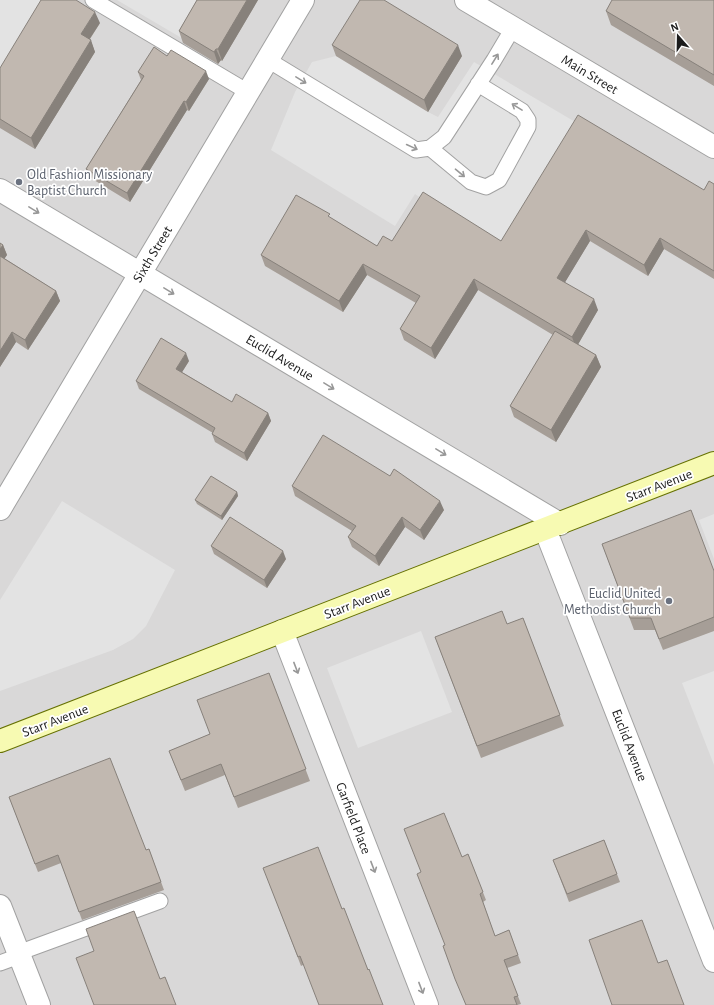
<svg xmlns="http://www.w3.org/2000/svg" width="714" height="1005" font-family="'Alegreya Sans',sans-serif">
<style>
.residential{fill:#d9d8d8}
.parking{fill:#e3e3e3}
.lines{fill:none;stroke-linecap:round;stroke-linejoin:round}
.service-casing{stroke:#a2a2a2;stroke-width:17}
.minor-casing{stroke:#a2a2a2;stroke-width:24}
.tertiary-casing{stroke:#a2a2a2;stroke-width:24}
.secondary-casing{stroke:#667103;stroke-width:24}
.service{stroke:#fff;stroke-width:15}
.minor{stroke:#fff;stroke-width:22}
.tertiary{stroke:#fff;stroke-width:22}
.secondary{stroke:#f7fab2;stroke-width:22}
.wall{fill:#a69e97}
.shaded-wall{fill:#87817b}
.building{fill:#c1b8b0;stroke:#87817b}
.oneway{stroke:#989898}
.worship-dot{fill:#6b7280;stroke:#fff;stroke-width:1.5}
.labels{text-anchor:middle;stroke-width:3.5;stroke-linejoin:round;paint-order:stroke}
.street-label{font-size:14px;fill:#1b1b1b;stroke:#fff}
.worship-label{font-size:14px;fill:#5b616d;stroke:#fff;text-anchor:start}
</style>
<rect width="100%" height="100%" fill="#ede9e0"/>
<path class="residential" d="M0,0H714V1005H0Z"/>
<path class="parking" d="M0,0H53L0,86Z
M117,0H208L185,40Z
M336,56L428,112L438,117L474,62L582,126L504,254L415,194L395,226L271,150L295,92L312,62Z
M62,501L175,570L146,626L133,639L113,650L0,691V600Z
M714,514V559L699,520Z
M421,631L452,712L358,748L327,668Z
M714,671V765L682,683Z"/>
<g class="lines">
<g class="service-casing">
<path id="service" d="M93,0L248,92
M268,60L416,150L430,148L444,137L494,60L513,28
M430,148L471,182L486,187L499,180L528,127V120L522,111L478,84
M18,953L160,901
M0,963L19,956"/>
</g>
<g class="minor-casing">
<path id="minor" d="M0,190L560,524
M0,509L303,0
M545,529L714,961
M282,631L427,1005
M0,906L39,1005"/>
</g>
<g class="tertiary-casing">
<path id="tertiary" d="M466,0L714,147"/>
</g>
<g class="secondary-casing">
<path id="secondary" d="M0,741L714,463"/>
</g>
<use href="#service" class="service"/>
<use href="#minor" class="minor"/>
<use href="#tertiary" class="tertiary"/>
<use href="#secondary" class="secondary"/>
</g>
<path class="wall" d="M197,0H258L222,61L221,60L218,64L183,43L179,31Z
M714,0V86L611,25L606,11Z
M100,23L90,39L95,52L35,149L0,128V68Z
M332,45L462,56L428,112L336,56Z
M167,56L209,79L189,111L187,110L130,202L89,177L86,169L141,80L138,72Z
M714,184V279L664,249L648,276L590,241L565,282L598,310L578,344L596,355L601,367L556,442L514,417L510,406L553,335L478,290L435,359L404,340L400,329L416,303L367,275L343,312L265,266L261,255L331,218L377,246L392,241H501L704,190Z
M0,243L3,245L7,255L4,258L56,291L60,301L28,350L16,342L0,367Z
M189,361L182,372L232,402L268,413L271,421L247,461L215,442L212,434L213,433L139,389L136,381Z
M292,486L444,510L424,540L405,527L379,566L352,547L348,537L352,531L295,496Z
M237,492L238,496L222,520L197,504L195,500Z
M602,544L714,571V631L663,650L655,630H634Z
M211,546L286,559L267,588L214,554Z
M523,618L564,726L481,758L435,637L507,624Z
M269,673L310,781L238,808L225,775L185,791L169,751L210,734Z
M9,797L146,850L149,849L164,890L82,920L61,863L38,872Z
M604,840L620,882L569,902L553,860Z
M468,854L486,900L483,902L495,936L509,930L521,963L507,968L521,1004L517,1005H466L443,946L445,945L462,857Z
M267,877L342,909L368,970L303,965L301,966Z"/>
<path class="shaded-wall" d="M247,0H258L222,61L218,49Z
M95,12L100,23L85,46L81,34Z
M91,40L95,52L35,149L31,138Z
M458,45L462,56L428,112L424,100Z
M216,49L221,60L218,64L214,52Z
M206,71L209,79L189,111L186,102Z
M184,101L187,110L130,202L127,193Z
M586,230L590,241L561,289L557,278Z
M660,238L664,249L648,276L644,265Z
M3,245L7,255L1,264L0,262V249Z
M363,264L367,275L343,312L339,301Z
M474,279L478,290L435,359L431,348Z
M56,291L60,301L28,350L25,340Z
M594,299L598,310L576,348L572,337Z
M12,332L16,342L0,367V351Z
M186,353L189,361L179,377L176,369Z
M596,355L601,367L556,442L551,430Z
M268,413L271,421L247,461L244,453Z
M237,492L238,496L222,520L221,516Z
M440,501L444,510L424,540L420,530Z
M402,517L405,527L379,566L375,556Z
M283,551L286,559L267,588L264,580Z"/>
<path class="building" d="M41,0H76L95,12L81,34L91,40L31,138L0,119V68Z
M197,0H247L218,49H216L214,52L179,31Z
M360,0H384L458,45L424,100L332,45Z
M612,0H714V75L606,11Z
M154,47L167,56L171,50L206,71L186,102L184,101L127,193L86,169L144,76L138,72Z
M578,115L704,190L709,181L714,184V271L660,238L644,265L586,230L557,278L594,299L572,337L474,279L431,348L400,329L420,296L363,264L339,301L261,255L296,195L330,214L328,216L377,246L383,236L392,241L423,192L501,241Z
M0,243L3,245L0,249Z
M0,256L56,291L25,340L12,332L0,351Z
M555,331L596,355L551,430L510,406Z
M161,338L186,353L176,369L232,402L236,394L268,413L244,453L212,434L215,428L136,381Z
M323,435L390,476L394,469L440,501L420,530L402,517L375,556L348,537L356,526L292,486Z
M211,476L237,492L221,516L195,500Z
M691,510L714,571V617L659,639L651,618H630L602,544Z
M230,517L283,551L264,580L211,546Z
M502,611L507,624L523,618L560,715L477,746L435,637Z
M269,673L306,769L234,797L221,764L181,780L169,751L210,734L197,700Z
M110,758L146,850L149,849L161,882L79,912L58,855L35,864L9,797Z
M444,813L462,857L468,854L483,892L480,894L495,936L509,930L518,955L504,960L518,996L514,997L517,1005H466L455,979L443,946L445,945L417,874L421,872L404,829Z
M604,840L617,874L567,894L553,860Z
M318,847L342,909L344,908L368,970L369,969L383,1005H319L300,956L298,957L263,868Z
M134,911L160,979L165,977L176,1005H94L76,958L94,951L86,929Z
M642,920L658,963L667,960L684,1005H612L589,940Z"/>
<defs><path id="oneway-shaft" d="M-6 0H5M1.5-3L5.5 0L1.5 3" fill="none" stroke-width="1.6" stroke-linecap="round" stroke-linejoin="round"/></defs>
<g class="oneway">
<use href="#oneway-shaft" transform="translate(495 59) rotate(-58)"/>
<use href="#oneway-shaft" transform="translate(301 80) rotate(31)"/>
<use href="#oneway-shaft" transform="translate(517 107) rotate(-148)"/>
<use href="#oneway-shaft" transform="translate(412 147) rotate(25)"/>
<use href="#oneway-shaft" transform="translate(460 173) rotate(40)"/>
<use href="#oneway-shaft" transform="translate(34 210) rotate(31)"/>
<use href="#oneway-shaft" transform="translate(169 291) rotate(31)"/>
<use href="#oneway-shaft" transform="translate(329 386) rotate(31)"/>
<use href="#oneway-shaft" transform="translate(441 452) rotate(31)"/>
<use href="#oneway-shaft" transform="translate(296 668) rotate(69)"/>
<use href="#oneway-shaft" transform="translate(373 867) rotate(69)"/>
<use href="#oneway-shaft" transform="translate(421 988) rotate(69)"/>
</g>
<g class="worship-dot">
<circle cx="19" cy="182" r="4"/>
<circle cx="669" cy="601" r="4"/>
</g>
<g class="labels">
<g class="street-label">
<text transform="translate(590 74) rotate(31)" y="5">Main Street</text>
<text transform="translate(152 254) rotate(-59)" y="5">Sixth Street</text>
<text transform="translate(280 357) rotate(31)" y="5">Euclid Avenue</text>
<text transform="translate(659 485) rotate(-21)" y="5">Starr Avenue</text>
<text transform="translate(357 602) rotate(-21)" y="5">Starr Avenue</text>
<text transform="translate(55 720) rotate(-21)" y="5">Starr Avenue</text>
<text transform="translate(630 745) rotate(69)" y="5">Euclid Avenue</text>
<text transform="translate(354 818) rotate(69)" y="5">Garfield Place</text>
</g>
<g class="worship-label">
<text x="27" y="179">Old Fashion Missionary<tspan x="27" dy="16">Baptist Church</tspan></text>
<text x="661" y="598" text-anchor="end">Euclid United<tspan x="661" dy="16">Methodist Church</tspan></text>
</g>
</g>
<g transform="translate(678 36) rotate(340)" stroke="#ffffff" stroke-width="3" paint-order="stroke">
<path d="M0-3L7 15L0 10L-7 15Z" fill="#1b1b1b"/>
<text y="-6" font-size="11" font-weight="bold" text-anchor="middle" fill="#1b1b1b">N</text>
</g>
</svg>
